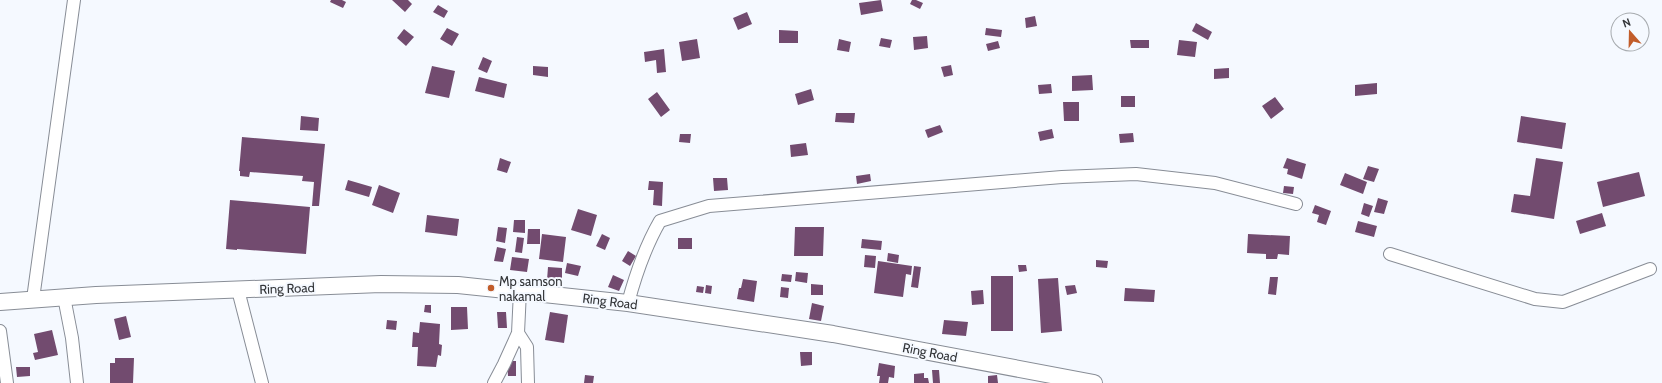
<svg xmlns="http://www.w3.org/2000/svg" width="1662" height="383" font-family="Cabin,sans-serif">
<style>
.building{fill:#724b6f}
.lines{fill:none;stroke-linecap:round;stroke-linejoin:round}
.minor-casing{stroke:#888d96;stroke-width:14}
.major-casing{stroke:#888d96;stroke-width:18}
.minor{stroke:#fff;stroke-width:12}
.major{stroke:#fff;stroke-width:16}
.poi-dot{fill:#c25d2a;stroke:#f5f9ff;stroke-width:1.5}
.labels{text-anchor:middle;stroke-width:4;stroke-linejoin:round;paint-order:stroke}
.poi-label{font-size:13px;fill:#333538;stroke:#f5f9ff;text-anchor:start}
.street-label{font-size:13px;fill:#333538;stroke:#f5f9ff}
</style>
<rect width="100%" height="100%" fill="#f5f9ff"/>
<path class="building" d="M331,0H342L346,2L343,8L330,2Z
M392,0H408L412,4L405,12Z
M881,0L883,11L861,15L859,3Z
M912,0H916L923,3L920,9L910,4Z
M438,5L448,11L444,18L433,12Z
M747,12L752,24L738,30L733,18Z
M1035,16L1037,26L1026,28L1025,18Z
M1196,23L1212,32L1208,40L1192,31Z
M447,28L459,34L452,46L440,39Z
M986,28L1002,30L1001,37L985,35Z
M404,29L414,37L406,46L397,38Z
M779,30L798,31V43H779Z
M927,36L928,48L914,50L913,37Z
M881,38L892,40L890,48L879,46Z
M697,39L700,58L682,61L679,42Z
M839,39L851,42L849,52L837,50Z
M1130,40H1149V48H1131Z
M1179,40L1197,42L1195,57L1177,55Z
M998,41L1000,48L988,51L986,44Z
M664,49L666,72L657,73L656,60L645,62L644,52Z
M483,57L492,61L487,73L478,69Z
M951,65L953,75L944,77L941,67Z
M432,66L455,71L449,98L425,93Z
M533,66L548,67V77L533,75Z
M1229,68V78L1214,79V69Z
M1092,75L1093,90L1072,91V76Z
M479,77L507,84L504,98L475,91Z
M1377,83V94L1355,96V85Z
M1051,84L1052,93L1039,94L1038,85Z
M811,89L814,100L798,105L795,94Z
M657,92L670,110L661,117L648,99Z
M1121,96H1135V107H1121Z
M1275,97L1284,109L1271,119L1262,106Z
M1063,102H1079V121H1064Z
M836,113H855L854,123L835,122Z
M301,116L319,118L318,131L300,130Z
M1521,116L1566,123L1562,149L1517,142Z
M940,125L943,132L928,138L925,130Z
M1052,129L1054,138L1040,141L1038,132Z
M1133,133L1134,142L1120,143L1119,134Z
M680,134H691L690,143L679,142Z
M242,137L325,144L319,206H312L314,182L302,181L303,176L250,172L249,177L240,176V171H239Z
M806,143L808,155L791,157L790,145Z
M500,158L511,162L507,173L497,170Z
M1287,158L1306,164L1302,179L1287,174L1288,169L1283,168Z
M1536,158L1563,162L1554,219L1511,212L1514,194L1530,196Z
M1368,166L1379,169L1374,182L1363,179Z
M1639,172L1645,196L1603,207L1597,182Z
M1345,173L1367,182L1363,194L1340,185Z
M870,174L871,181L857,184L856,176Z
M713,178H727L728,190L714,191Z
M348,180L372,187L369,197L345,190Z
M649,181L663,182L662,206L653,205L654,190H648Z
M379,185L400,193L393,213L372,205Z
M1284,186L1294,187L1293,194L1283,193Z
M1378,198L1388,201L1384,214L1374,212Z
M230,200L310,207L306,254L237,249V250L226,249Z
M1364,203L1373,206L1369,217L1361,214Z
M1315,205L1331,211L1326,225L1317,222L1319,215L1312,213Z
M578,209L597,215L591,236L571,230Z
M1602,213L1606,226L1580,234L1576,221Z
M427,215L459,219L457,236L425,232Z
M514,220H525V233L513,232Z
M1358,221L1377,226L1374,237L1355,232Z
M498,227L507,228L505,243L496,241Z
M795,227H824L823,256H794Z
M528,229H540V244H527Z
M542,234L566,237L563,262L539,259Z
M602,234L610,238L605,250L596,246Z
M1248,234L1290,236L1289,255L1278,254L1277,259H1266V254L1247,253Z
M517,237L524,238L522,253L515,252Z
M678,238H692V249H678Z
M862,239L882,241L881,250L861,248Z
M497,247L506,249L503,262L494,261Z
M628,251L636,256L630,266L622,261Z
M888,253L899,255L898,263L887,261Z
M865,255L876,256L875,268L864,267Z
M512,257L529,259L527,272L510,270Z
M1096,260L1108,261L1107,268L1096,267Z
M878,261L912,266L911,275L906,274L903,297L874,293Z
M567,263L581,266L578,276L565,273Z
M1018,265H1026L1027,271L1019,272Z
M914,266L921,267L918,288L911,287Z
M548,267L562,268V281L547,280Z
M796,272L808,273L807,283L795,281Z
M782,274L792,275L791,282L781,281Z
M613,275L624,280L619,291L608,287Z
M991,276H1013V331H991Z
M1270,277H1278L1276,295L1268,294Z
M1058,278L1062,331L1041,333L1038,279Z
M743,279L757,281L754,302L737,299L739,288H741Z
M811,284L823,285V295H811Z
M706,285L712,286L711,294L705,293Z
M1075,285L1077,293L1067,295L1065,286Z
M697,286L704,287L703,293L696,292Z
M781,287L789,288L788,298L780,297Z
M1125,288L1155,290L1154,302L1124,301Z
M983,290L984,304L972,305L971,291Z
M812,303L824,306L821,321L809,319Z
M425,305H431V313L424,312Z
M451,307H467L468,329L451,330Z
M497,312H506L507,328H498Z
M550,312L568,315L564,343L545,340Z
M126,316L131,337L119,340L114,319Z
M387,320L397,321L396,330L386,329Z
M944,320L968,322L966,336L942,334Z
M420,322L440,324L439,344L442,345L441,356L438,355L436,367L417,366L418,347H412L413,332L419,333Z
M52,330L58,355L35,360L33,353L38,352L34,334Z
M800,352H812V365L801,366Z
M115,358H134L133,383H110V363H115Z
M507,361H516V376H508Z
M879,363L895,366L894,378L889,377L888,383H879L880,376H877Z
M16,367H30V376L17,377Z
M932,370H939L940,383H933Z
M924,373V378H928L929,383H914V374Z
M585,375L594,376L593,383H584Z
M997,375L998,383H988V376Z"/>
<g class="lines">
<g class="minor-casing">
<path id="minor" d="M1390,254L1535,299L1563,302L1650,269
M238,290L262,383
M64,297L72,338L77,383
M33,299L74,0
M628,303C636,273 645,247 660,221L709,206L1062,177L1136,174L1215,183L1296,204
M0,331L7,383
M518,333L527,347L528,383
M494,383L504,364L518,333L520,291"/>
</g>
<g class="major-casing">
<path id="major" d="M0,302L96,295L381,284L458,285L628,303L833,334L1094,383"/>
</g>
<use href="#minor" class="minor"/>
<use href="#major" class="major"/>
</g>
<circle class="poi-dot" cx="491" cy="288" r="4"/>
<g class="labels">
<g class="poi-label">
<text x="499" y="286">Mp samson<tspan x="499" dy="15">nakamal</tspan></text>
</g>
<g class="street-label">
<text transform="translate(287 288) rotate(-2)" y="5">Ring Road</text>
<text transform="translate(610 301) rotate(7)" y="5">Ring Road</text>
<text transform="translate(930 352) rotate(11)" y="5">Ring Road</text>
</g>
</g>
<g transform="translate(1630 32) rotate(340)"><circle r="19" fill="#f5f9ff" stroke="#a7abaf"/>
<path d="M0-3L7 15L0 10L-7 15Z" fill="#c25d2a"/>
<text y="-6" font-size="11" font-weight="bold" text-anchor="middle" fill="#333538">N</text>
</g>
</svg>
